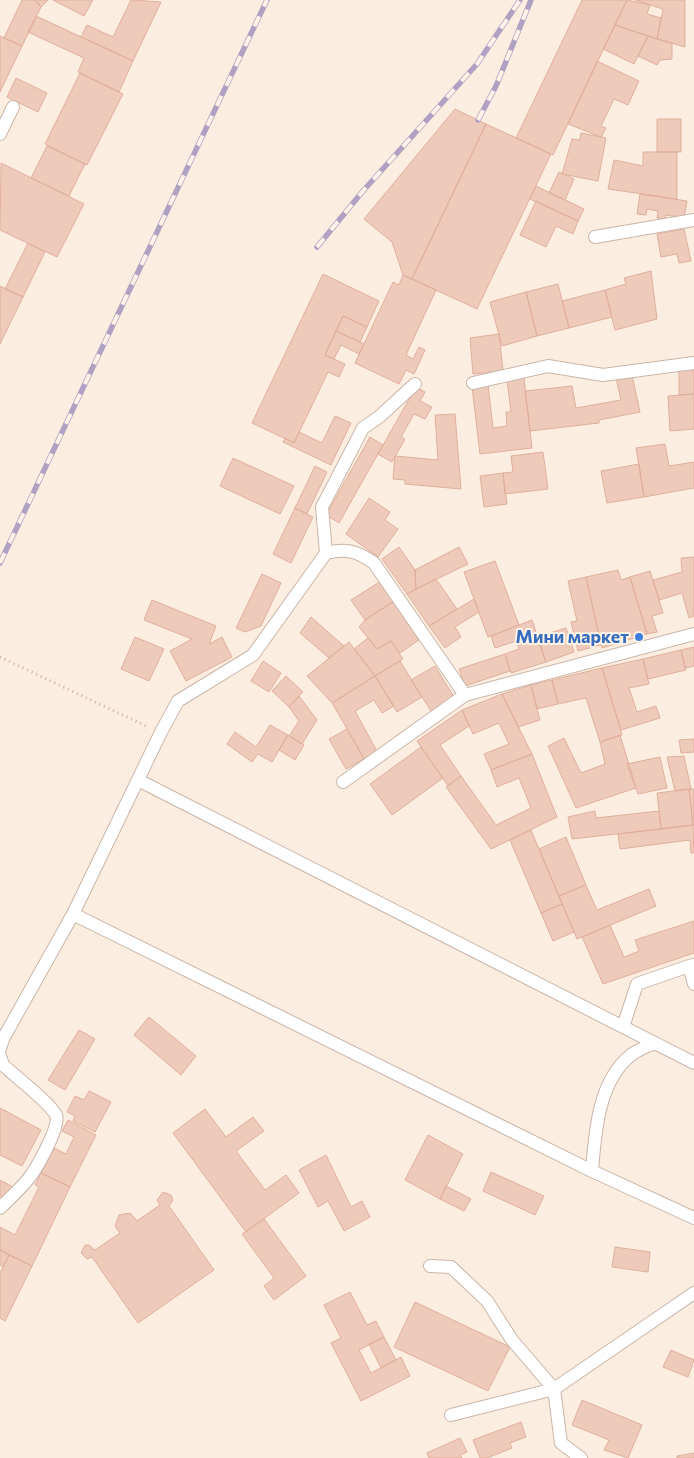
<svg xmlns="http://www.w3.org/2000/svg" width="694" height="1458" font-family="Commissioner,sans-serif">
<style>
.building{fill:#eecaba;stroke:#e0af9b}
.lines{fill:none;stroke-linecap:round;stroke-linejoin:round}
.service-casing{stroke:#cab5a8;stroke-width:14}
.path{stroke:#d3ae9e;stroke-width:3;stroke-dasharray:1 4;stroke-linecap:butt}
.service{stroke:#fff;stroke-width:12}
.rail-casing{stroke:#b0a1c2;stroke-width:5.5}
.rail{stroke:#fef3e6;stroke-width:4;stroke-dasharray:11;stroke-linecap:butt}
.shop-dot{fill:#3f7fe0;stroke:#fef3e6;stroke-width:2}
.labels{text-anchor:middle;stroke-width:4;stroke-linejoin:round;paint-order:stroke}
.shop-label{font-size:18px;font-weight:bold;fill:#366cbe;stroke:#fef3e6;text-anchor:end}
</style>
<rect width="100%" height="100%" fill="#fbeee1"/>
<path class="building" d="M22,0H35L41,7L22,46L4,38Z
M35,0H48L41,7Z
M53,0H93L84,16Z
M131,0L161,2L133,61L81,37L87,25L113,37Z
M582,0H627L553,155L516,138Z
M627,0L650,5L647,14L661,18L657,39L615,25Z
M635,0H685V47L657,39L663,9Z
M36,16L133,61L119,92L78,72L84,58L28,32Z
M615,25L648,36L634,64L603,49Z
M0,36L22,46L0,92Z
M648,36L672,43V59L660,60L657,65L638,56Z
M597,61L639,81L628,105L614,99L601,126L606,128L601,137L568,124Z
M80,73L123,94L87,165L45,144Z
M16,78L47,93L38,112L7,97Z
M455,109L486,124L412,279L403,275L392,242L364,219Z
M657,119H681V152H657Z
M486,124L551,154L477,309L412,279Z
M581,133L606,138L598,181L562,174L572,139L580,140Z
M47,146L85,164L69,196L31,178Z
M643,152H677V199L608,189L614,160L643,166Z
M1,163L84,204L57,257L0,230Z
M559,172L574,179L565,200L549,193Z
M536,186L584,209L578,221L530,199Z
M640,194L687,201L684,218L666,215L665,219L657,218L658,211L647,209L646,215L637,214Z
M536,201L578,221L573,234L556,226L546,247L520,235Z
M684,229L691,261L679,263L677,254L661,257L657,234Z
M28,243L45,252L23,297L5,289Z
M651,271L657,319L615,330L605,290L626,284L624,278Z
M323,274L379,301L367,327L343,316L325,355L345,364L339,377L328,372L294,443L252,423Z
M403,275L436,290L406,355L413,359L419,347L425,350L414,374L406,370L399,384L355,363L393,282L399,285Z
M558,284L569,328L537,336L526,292Z
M0,286L23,297L0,344Z
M605,290L612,317L569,328L562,301Z
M526,292L537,336L502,346L490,302Z
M343,316L367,327L360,342L336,331Z
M336,331L364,344L359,354L341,345L334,359L325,355Z
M499,334L503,371L473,374L470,338Z
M694,368V394L679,395V369Z
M632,375L640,412L599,420V423L530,431L525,391L572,386L576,408L621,400L616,378Z
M524,378L532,448L480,454L472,387L488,385L493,428L507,426L506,412H511L507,380Z
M416,387L425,392L420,401L432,407L425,419L414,414L401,437L405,439L392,462L378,454Z
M694,394V429L670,431L668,396Z
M455,414L461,489L405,484V480L393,479L395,456L438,460L435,415Z
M335,416L351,423L331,465L283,442L285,438L294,443L299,432L322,443Z
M370,437L383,445L339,523L326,515Z
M665,444L669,466L694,462V488L644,497L636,448Z
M543,452L548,489L505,494L503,473L513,472L511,456Z
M233,458L294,486L280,514L220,486Z
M639,464L644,497L607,503L601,471Z
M315,466L327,472L307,514L295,508Z
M503,473L507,504L484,507L480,476Z
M369,498L390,512L385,520L398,529L378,557L346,534Z
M295,508L313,517L291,563L273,554Z
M399,547L415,570L416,589L407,594L382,559Z
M459,547L468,564L416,589L415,570Z
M694,557V616L689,618L682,593L659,600L653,580L682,572L681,558Z
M495,561L519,625L488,637L464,572Z
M618,570L621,580L630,577L647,634L602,648L586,577Z
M650,571L663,613L652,616L657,632L647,634L630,577Z
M262,574L281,583L261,626L245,632L236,628Z
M586,577L601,645L578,651L571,622L577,621L568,581Z
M436,579L457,609L429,626L407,594Z
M381,581L394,601L365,620L351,600Z
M474,599L479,612L455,627L461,637L445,648L429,626Z
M152,600L216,626L209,644L222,637L232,657L186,681L170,651L192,639L144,620Z
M394,601L419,640L400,653L391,641L377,649L359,627L365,620Z
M311,617L344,646L329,658L300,633Z
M532,620L546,662L511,673L505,654L519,649L516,641L495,648L491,636Z
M566,628L574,652L546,662L537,637Z
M135,637L164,649L149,681L121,669Z
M368,638L377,649L391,641L403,659L375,676L354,649Z
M349,642L375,676L332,703L307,676Z
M694,647V666L685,668L681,650Z
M681,650L686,670L648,679L643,659Z
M505,654L510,671L465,686L459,669Z
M643,659L649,684L629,688L637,712L656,706L660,718L621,730L602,668Z
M263,661L281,673L269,692L251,681Z
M400,661L422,697L397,712L375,676Z
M435,666L454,697L431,711L411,680Z
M602,668L622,735L600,742L586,698L558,704L552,680Z
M286,676L303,692L289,707L272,691Z
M375,676L394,706L382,713L374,700L355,711L378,753L365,760L332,703Z
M552,680L558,704L537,709L531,685Z
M531,685L540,720L518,727L502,694Z
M502,694L532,754L491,770L484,754L509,744L499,723L473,734L462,710Z
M299,696L317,720L302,744L289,736L299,721L289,707Z
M462,710L469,726L440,745L461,776L448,786L417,741Z
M270,725L288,735L272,762L258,754L252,762L227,744L235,732L256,747Z
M347,729L364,759L346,769L329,739Z
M288,735L304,745L295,760L279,750Z
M620,735L636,788L576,808L548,746L564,738L581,773L605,764L600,742Z
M694,739V752L681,753L679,740Z
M421,747L443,778L392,815L370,784Z
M532,754L557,817L491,849L446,787L461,776L496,825L531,808L519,778L497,787L491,770Z
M684,756L691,789L675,791L667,757Z
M660,757L667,788L638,794L627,764Z
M689,789L693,825L661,829L657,793Z
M689,789H694V825H693Z
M595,811L596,818L659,811L661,829L572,839L568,817Z
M693,825L694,853H691L690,840L620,849L618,834Z
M531,830L562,904L541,913L510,840Z
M566,837L586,885L559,896L539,849Z
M586,885L597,910L649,889L656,906L577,939L559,896Z
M562,904L574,932L553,941L541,913Z
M694,921V953L603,984L582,937L610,925L624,957L639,951L635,940Z
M149,1017L196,1056L181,1075L134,1035Z
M79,1030L95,1039L65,1090L48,1080Z
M89,1091L111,1102L95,1132L73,1121L75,1116L67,1112L75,1096L84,1100Z
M0,1108L41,1130L22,1166L0,1155Z
M205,1109L226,1137L253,1117L264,1131L236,1151L265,1190L286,1175L299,1193L246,1232L173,1133Z
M68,1120L96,1135L70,1187L41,1173L54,1148L66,1154L74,1137L62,1131Z
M428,1135L463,1154L440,1199L405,1180Z
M326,1155L351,1207L362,1201L370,1217L344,1231L328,1201L318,1207L299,1170Z
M491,1172L544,1196L535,1215L483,1191Z
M41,1173L70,1187L32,1266L0,1250V1227L15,1235L39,1187L35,1185Z
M0,1180L13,1187L0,1200Z
M446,1186L471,1199L464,1211L440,1199Z
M163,1192L171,1195L173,1200L169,1206L214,1270L138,1323L92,1257L87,1259L81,1253L85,1245H89L95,1250L120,1233L115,1226L119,1215L130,1213L137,1221L160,1205L157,1200Z
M264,1219L306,1276L274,1300L264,1286L274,1278L242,1234Z
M615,1247L650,1252L648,1272L612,1267Z
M0,1250L9,1255L3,1267L0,1265Z
M9,1255L32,1266L5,1321L0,1318V1273Z
M350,1292L367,1325L376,1321L384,1337L359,1350L371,1373L401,1357L410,1376L361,1401L331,1343L341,1338L324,1305Z
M415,1302L510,1347L488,1391L394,1347Z
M384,1337L396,1360L381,1368L369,1344Z
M671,1350L694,1360L688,1377L663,1367Z
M582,1400L642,1425L628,1458L604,1450L609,1440L572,1425Z
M521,1422L526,1437L510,1443L512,1448L487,1458H480L473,1440Z
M460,1438L467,1452L460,1455L462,1458H429L427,1453Z
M694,1453V1458H677V1456Z"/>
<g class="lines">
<g class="service-casing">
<path id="service" d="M0,134L13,107
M595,237L694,220
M473,383L548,366L603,375L694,363
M326,553L322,507L363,428L379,417L415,384
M138,780L694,1063
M343,782L465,695
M73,914L592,1171
M694,965L689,966L694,984
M623,1027L637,984L689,966
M655,1043C647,1046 638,1050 631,1055C598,1081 595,1133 592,1171L694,1218
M0,1049L3,1039L73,914L161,732L178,701L253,655L326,553C346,548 357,551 374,563L465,695L694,634
M0,1056L3,1065C15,1076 49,1102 56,1115C61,1125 38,1165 32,1174C23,1187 11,1197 0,1208
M430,1266L451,1267L487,1301L512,1340L554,1389L451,1415
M581,1458L561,1443L554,1389L694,1293"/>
</g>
<path class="path" d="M0,657L146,726"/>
<use href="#service" class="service"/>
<g class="rail-casing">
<path id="rail" d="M478,120L496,86L531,0
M317,247L363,191L477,64L520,0
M0,563L267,0"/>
</g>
<use href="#rail" class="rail"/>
</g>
<circle class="shop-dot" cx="639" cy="637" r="5"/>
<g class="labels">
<g class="shop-label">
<text x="629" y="643">Мини маркет</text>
</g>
</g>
</svg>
